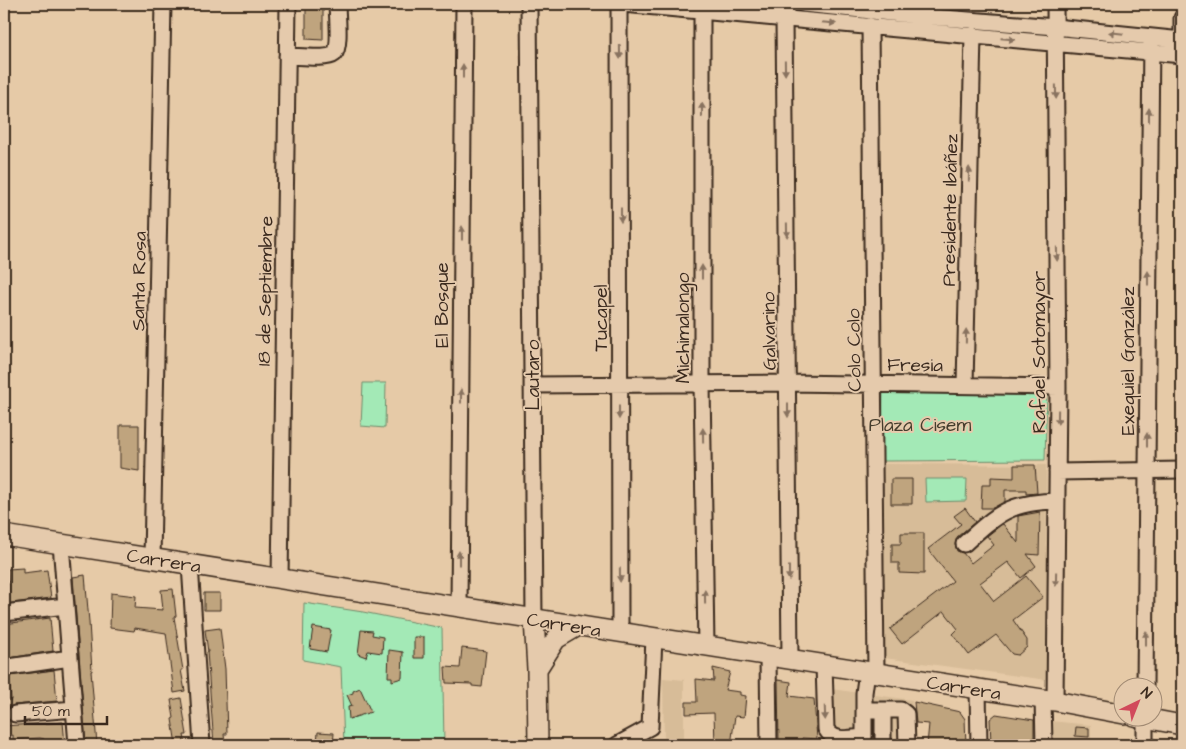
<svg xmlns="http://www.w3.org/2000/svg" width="1186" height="749" font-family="'Architects Daughter',sans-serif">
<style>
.built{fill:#d7bc98}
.green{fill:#a3e9b6;stroke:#6f8a6a}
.building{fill:#bfa47e;stroke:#3b2a1e}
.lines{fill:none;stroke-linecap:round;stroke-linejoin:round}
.minor-casing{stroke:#3b2a1e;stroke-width:19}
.major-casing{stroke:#3b2a1e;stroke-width:22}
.minor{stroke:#e5caac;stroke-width:15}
.major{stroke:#e5caac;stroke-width:19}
.oneway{fill:#88725e}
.labels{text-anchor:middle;stroke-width:4;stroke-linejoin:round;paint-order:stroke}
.street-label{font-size:19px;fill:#3b2a1e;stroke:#e5caac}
.park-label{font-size:19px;fill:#453d2d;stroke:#e5caac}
</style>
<rect width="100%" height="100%" fill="#e6caa7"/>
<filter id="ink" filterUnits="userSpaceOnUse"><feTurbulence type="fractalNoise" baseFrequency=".02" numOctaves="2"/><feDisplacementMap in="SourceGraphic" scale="10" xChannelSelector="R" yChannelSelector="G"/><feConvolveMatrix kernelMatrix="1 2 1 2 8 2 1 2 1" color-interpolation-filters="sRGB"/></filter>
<g filter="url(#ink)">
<path class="built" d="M884,464L1046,465L1048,680L884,658Z
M663,678L684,680V745H664Z
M816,687L912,700L915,745H817Z
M1040,720L1091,725V745H1040Z"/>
<path class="green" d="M363,383H386L385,428L361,426Z
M883,386L1047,389L1045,460L882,461Z
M925,479H967L966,501L926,502Z
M304,603L363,612L442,628L444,745H344L341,667L303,660Z"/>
<path class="building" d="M306,6L323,7V40L306,39Z
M120,425H139V471L120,468Z
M1014,465H1035L1037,493L1026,494V490H1005V502L993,508H981L982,485H991V477L1014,478Z
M891,479H912V504H891Z
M965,508L975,522L957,537L955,545L957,551L963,553L971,563L994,545L987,536L1001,525L1003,524L1018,543V516L1040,512L1039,555L1027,554L1036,566L1021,578L1008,562L980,583L994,601L1026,576L1043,597L1013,620L1027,640V647L1018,655L1012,654L996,635L969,655L953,634L958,629L944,611L902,644L890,629L953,581L928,549L961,524L954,516Z
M901,533H924V574L899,573V563H892V544H901Z
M23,568V573L47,570L51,598L4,604V595L9,594L8,569Z
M85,575L89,622L92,671H91L97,745H86L73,577Z
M173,589L176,616L174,617L183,670H181L185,691L174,693L166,633L135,628L134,631L110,628L111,593L136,596L135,608L163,610L161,590Z
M204,593H220V610H204Z
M50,618L53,651L9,658L7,638H5L4,624Z
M313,627L331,630L327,652L310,649Z
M220,628L225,669L227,734H224L225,745H214L207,652H208L205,630Z
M361,630L373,631L372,635L383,637L382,653L368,651L366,657L358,654Z
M414,637H424V658H414Z
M462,648L486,651L482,687L472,686V684L446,683L445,667L460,668Z
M389,650L403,652L402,678L392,681V677H388Z
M713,668L730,672L725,690L740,692V695L746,696L744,717L735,716L731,745H715L714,713L686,714V702H697L696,679L714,681Z
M54,670L57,701L14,705L9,707L6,712L4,713V701L11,700L9,676Z
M778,680L791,682L789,696L814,699L817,739L802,738V745H779Z
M360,688L371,712L349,719L348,707L352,706L347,695L353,693V691Z
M181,698L187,735H184L186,745H176L172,719L174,718L171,700Z
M914,702L960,712L965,719L966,745H927L929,724L916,723Z
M996,714L1034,720V740L1017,739V745H991L990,719Z
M63,722L65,745H44V739L40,738L13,740V735L4,737V726Z
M1076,727L1089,728V737L1075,736Z
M318,732L334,733L333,745H323V742H317Z"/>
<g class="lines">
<g class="minor-casing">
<path id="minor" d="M529,4L534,619
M619,4C621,213 618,423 620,632
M623,4L1182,55
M789,4L784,19L790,659
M804,4L920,16L1055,27L1182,40
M702,11V384L706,646
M870,26L876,673
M1182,40V18
M287,56C298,56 327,60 334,54C341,47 337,14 337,4
M532,385L788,383L1058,387
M965,385L973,35
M1057,472L1182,470
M61,544L77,745
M964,544C998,513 1010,502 1057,501
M152,558L163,4
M190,565L202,745
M280,579L288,4
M459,607L464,4
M4,613L66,606
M768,656L769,745
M824,665L826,729C834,743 850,738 864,737V693L867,671
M9,667L70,658
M1145,686L1151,37
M978,689L979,745
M1043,699L1044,745
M1055,701L1058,387L1055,4
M864,710H901L906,714L907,745
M883,710V745
M15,714L74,709
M1145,716V745
M617,745L650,727L654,638"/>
</g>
<g class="major-casing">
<path id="major" d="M4,535L1055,701L1124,714
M534,619L537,669L538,745
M537,669L556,639L578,626
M1134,716L1182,725"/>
</g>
<use href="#minor" class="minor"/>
<use href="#major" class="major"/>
</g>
<defs><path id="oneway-solid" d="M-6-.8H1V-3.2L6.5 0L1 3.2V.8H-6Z" transform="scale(1.25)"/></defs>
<g class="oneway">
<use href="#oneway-solid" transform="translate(829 23) rotate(5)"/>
<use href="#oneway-solid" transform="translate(1116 33) rotate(-174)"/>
<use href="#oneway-solid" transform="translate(1008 39) rotate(5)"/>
<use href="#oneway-solid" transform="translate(620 52) rotate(89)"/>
<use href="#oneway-solid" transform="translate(785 68) rotate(89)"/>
<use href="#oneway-solid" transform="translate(463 71) rotate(-90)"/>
<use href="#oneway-solid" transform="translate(1056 92) rotate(89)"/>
<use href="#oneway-solid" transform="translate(702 110) rotate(-90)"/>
<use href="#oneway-solid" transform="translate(1149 115) rotate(-90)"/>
<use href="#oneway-solid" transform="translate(969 174) rotate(-89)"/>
<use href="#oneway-solid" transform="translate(621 215) rotate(90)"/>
<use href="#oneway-solid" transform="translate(787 230) rotate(89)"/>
<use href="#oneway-solid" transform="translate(462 233) rotate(-90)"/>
<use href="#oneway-solid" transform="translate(1057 254) rotate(89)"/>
<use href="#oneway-solid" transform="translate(702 272) rotate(-90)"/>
<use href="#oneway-solid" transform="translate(1148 278) rotate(-90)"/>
<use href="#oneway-solid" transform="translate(966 336) rotate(-89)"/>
<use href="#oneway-solid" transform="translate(461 396) rotate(-90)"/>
<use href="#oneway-solid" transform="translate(788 410) rotate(90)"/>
<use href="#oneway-solid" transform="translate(619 412) rotate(90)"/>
<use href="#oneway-solid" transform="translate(1058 417) rotate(91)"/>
<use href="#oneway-solid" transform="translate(703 435) rotate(-91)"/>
<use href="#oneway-solid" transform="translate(1147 440) rotate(-90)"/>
<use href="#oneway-solid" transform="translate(459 558) rotate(-90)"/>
<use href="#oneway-solid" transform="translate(789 573) rotate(90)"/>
<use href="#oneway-solid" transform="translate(620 575) rotate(89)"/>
<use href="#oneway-solid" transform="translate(1056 579) rotate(91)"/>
<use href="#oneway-solid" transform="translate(705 597) rotate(-91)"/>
<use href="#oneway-solid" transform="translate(1146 638) rotate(-90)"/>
<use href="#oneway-solid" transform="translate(825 713) rotate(88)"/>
</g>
</g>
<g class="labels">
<g class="street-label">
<text transform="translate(949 210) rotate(-89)" y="7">Presidente Ibáñez</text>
<text transform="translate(138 281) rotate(-89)" y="7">Santa Rosa</text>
<text transform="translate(264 291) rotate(-89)" y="7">18 de Septiembre</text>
<text transform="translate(441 305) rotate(-90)" y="7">El Bosque</text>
<text transform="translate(600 318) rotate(-90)" y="7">Tucapel</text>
<text transform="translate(682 328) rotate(-90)" y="7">Michimalongo</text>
<text transform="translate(768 331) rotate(-91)" y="7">Galvarino</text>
<text transform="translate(853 350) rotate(-91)" y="7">Colo Colo</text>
<text transform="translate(1038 352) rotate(-90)" y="7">Rafael Sotomayor</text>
<text transform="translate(1127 361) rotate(-90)" y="7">Exequiel González</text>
<text transform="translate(915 364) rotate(1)" y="7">Fresia</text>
<text transform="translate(532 375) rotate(-90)" y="7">Lautaro</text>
<text transform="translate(164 560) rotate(9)" y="7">Carrera</text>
<text transform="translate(564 624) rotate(9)" y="7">Carrera</text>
<text transform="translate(964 687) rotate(9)" y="7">Carrera</text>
</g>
<g class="park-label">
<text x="920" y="431">Plaza Cisem</text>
</g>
</g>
<rect width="1186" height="749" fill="none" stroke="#e5caac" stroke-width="20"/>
<rect x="10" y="10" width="1166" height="729" fill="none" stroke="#3b2a1e" stroke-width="2" filter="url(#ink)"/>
<g transform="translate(1138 702) rotate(43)"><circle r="24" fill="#e5caac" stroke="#a18a73"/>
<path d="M0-4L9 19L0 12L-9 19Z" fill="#d1495b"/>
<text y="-8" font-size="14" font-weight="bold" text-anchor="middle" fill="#3b2a1e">N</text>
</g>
<path d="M25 716v8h82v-8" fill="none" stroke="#3b2a1e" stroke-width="2.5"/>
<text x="32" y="716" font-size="15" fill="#3b2a1e" stroke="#e5caac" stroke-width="4" paint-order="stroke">50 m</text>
</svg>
